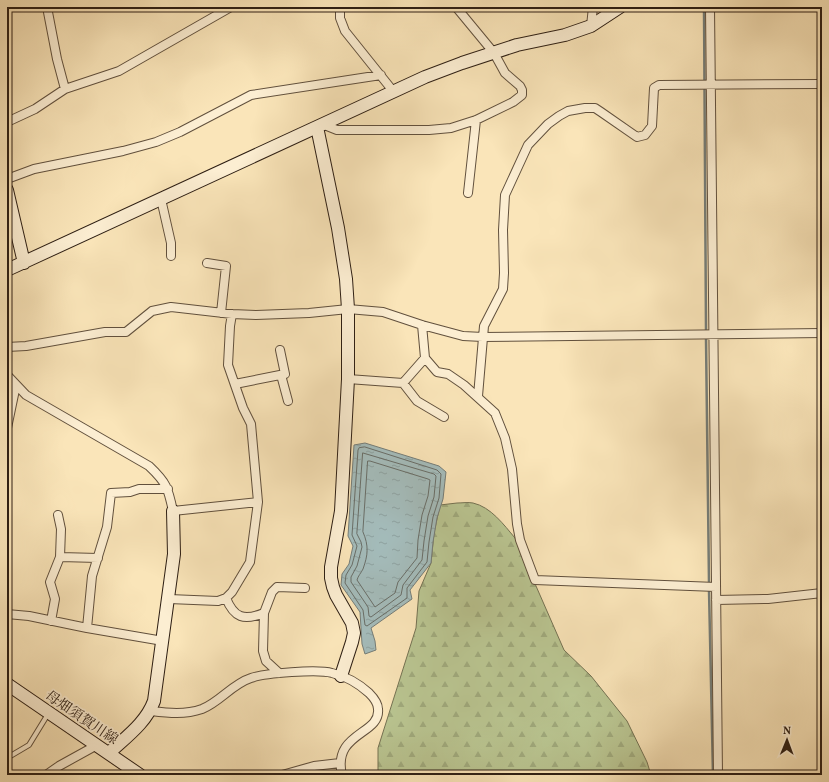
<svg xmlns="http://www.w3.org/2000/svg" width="829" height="782" font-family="Vollkorn,'Noto Serif JP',serif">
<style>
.forest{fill:url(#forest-firs);stroke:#747253}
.water{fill:url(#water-ripples);stroke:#757d78}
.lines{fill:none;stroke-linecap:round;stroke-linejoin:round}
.shore{stroke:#696e68;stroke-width:1}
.stream{stroke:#757d78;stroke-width:2.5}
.lane-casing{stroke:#61503d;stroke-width:6}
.street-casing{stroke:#61503d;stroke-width:10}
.secondary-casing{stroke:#2e1f14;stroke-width:14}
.lane{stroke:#fceed2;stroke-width:4}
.street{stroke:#fceed2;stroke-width:8}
.secondary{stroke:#fceed2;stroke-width:12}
.labels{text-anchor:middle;stroke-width:3.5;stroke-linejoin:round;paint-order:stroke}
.street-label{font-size:14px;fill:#2e1f14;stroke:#fceed2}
</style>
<defs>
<pattern id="forest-firs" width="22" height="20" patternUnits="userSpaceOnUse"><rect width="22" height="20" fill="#bac692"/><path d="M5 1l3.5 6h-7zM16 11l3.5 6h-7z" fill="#a0aa7d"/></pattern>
<pattern id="water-ripples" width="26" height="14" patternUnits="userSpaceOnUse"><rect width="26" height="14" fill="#a4bcbb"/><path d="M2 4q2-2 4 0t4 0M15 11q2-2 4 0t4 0" fill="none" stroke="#8ea1a0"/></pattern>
</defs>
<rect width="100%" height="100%" fill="#fae5b9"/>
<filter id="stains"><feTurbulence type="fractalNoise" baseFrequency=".005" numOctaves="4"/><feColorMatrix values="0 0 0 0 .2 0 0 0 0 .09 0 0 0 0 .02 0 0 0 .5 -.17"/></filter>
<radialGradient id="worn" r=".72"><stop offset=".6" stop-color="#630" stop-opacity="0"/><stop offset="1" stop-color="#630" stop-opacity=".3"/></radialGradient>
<path class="forest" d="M457,503C462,503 468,502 473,503C491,507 504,525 515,538L564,650L591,676L627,721L647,762L651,775H378V748L416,628L419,591L431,563L434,533L440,505Z"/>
<path class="water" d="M365,443L439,466L446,472L443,499L437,518L433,542L431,563L410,590L412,599L371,628L375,641L376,650L365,654L362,644L360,612L341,585L342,574L349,564L353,546L348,536L354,445Z"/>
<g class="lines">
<path class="shore" d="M365,447L437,470L441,474L439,498L433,517L429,542L427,562L407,588V598L367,626L365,625L363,610L345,583L346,575L352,565L357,546L352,535L358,450L359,448Z
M363,453L434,474L436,476L434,497L428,516L424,541L422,560L403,585L401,595L371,617L369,616L368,607L351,582V577L357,566L362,547L361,542L357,534Z
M368,461H370L428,479L430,480L428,496L422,515L418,540L417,558L398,582L395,593L375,607L357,580C358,576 361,573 363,569C368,555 369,546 363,532Z"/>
<path class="stream" d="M704,7L706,330
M706,339L709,582
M709,590L713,775"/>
<g class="lane-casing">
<path id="lane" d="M7,758L29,745L48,714"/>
</g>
<g class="street-casing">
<path id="street" d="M47,7L57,59L65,89
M340,7V18L345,31L393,91
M710,7L718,775
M591,26L593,7
M7,122L35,109L65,89L119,71L231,7
M322,124L337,130H429L451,128L476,120L513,102L522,95V90L520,86L505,73L494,53L456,7
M7,179L34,169L123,151L156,142L180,132L251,95L381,75
M468,193L476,120
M161,199L171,243V256
M207,263L226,266L221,313
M422,325L425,358L437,372L448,374L464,385L495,413L505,438L512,469L517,524L520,540L535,580L716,587
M7,347L26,346L105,332H126L152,311L171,307L232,314L256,315L309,313L348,309L383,312L422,325L463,336L483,337L822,333
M7,375L26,395L149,466C167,483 168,488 173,511L258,502L251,424L243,408L228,365L230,326L232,314
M281,375L288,401
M348,379L403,383L425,358
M403,383L417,401L444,417
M235,384L285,374L280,350
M478,396L484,326L503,289L504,273L503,230L505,195L528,145L548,124L559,116L568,111L585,108H595L601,112L637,137L645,135L652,126L654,88L659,85L822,84
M7,428L16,385
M7,480V481
M60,557L98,558
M226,598C234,618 244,621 264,613L272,592L277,587L305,588
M169,599L218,601L226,598L232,592L250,562L258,502
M716,600L768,599L822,593
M264,613L263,651L266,661L279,673
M7,614L29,616L87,628L163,641
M51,621L55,599L50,582L60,557L61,529L58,515
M87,628L92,576L107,527L111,493L130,492L139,489H168
M151,711C168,713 185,715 202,709C220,702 232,684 251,678C265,673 318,669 332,673C345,676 359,684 369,693C373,697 378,703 378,709C381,735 332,732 342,775
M46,775L59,766L97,745
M282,775L314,766L340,763"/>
</g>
<g class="secondary-casing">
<path id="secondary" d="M317,127L338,228L346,279L348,309V379L341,511L331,567V578L333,587L336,595L352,623L354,633L352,642L341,676
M7,190L24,263
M7,270L425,77L462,63L517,45L565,35L591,26L620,7
M7,684L140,775
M109,753C126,737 146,723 154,701L174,554L173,511"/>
</g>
<use href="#lane" class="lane"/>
<use href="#street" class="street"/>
<use href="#secondary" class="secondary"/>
</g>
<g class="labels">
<g class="street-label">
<text transform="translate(82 717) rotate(34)" y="5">母畑須賀川線</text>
</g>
</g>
<rect width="829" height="782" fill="none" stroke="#fae5b9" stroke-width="24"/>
<rect x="8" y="8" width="813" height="766" fill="none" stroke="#2e1f14" stroke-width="2"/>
<rect x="12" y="12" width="805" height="758" fill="none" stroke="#2e1f14"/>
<g transform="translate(787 740) rotate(1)" stroke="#fceed2" stroke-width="3" paint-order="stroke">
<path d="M0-3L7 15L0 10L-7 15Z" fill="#2e1f14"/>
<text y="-6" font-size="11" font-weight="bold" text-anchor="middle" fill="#2e1f14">N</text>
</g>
<rect width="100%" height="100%" filter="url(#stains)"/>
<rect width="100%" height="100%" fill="url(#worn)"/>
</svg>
